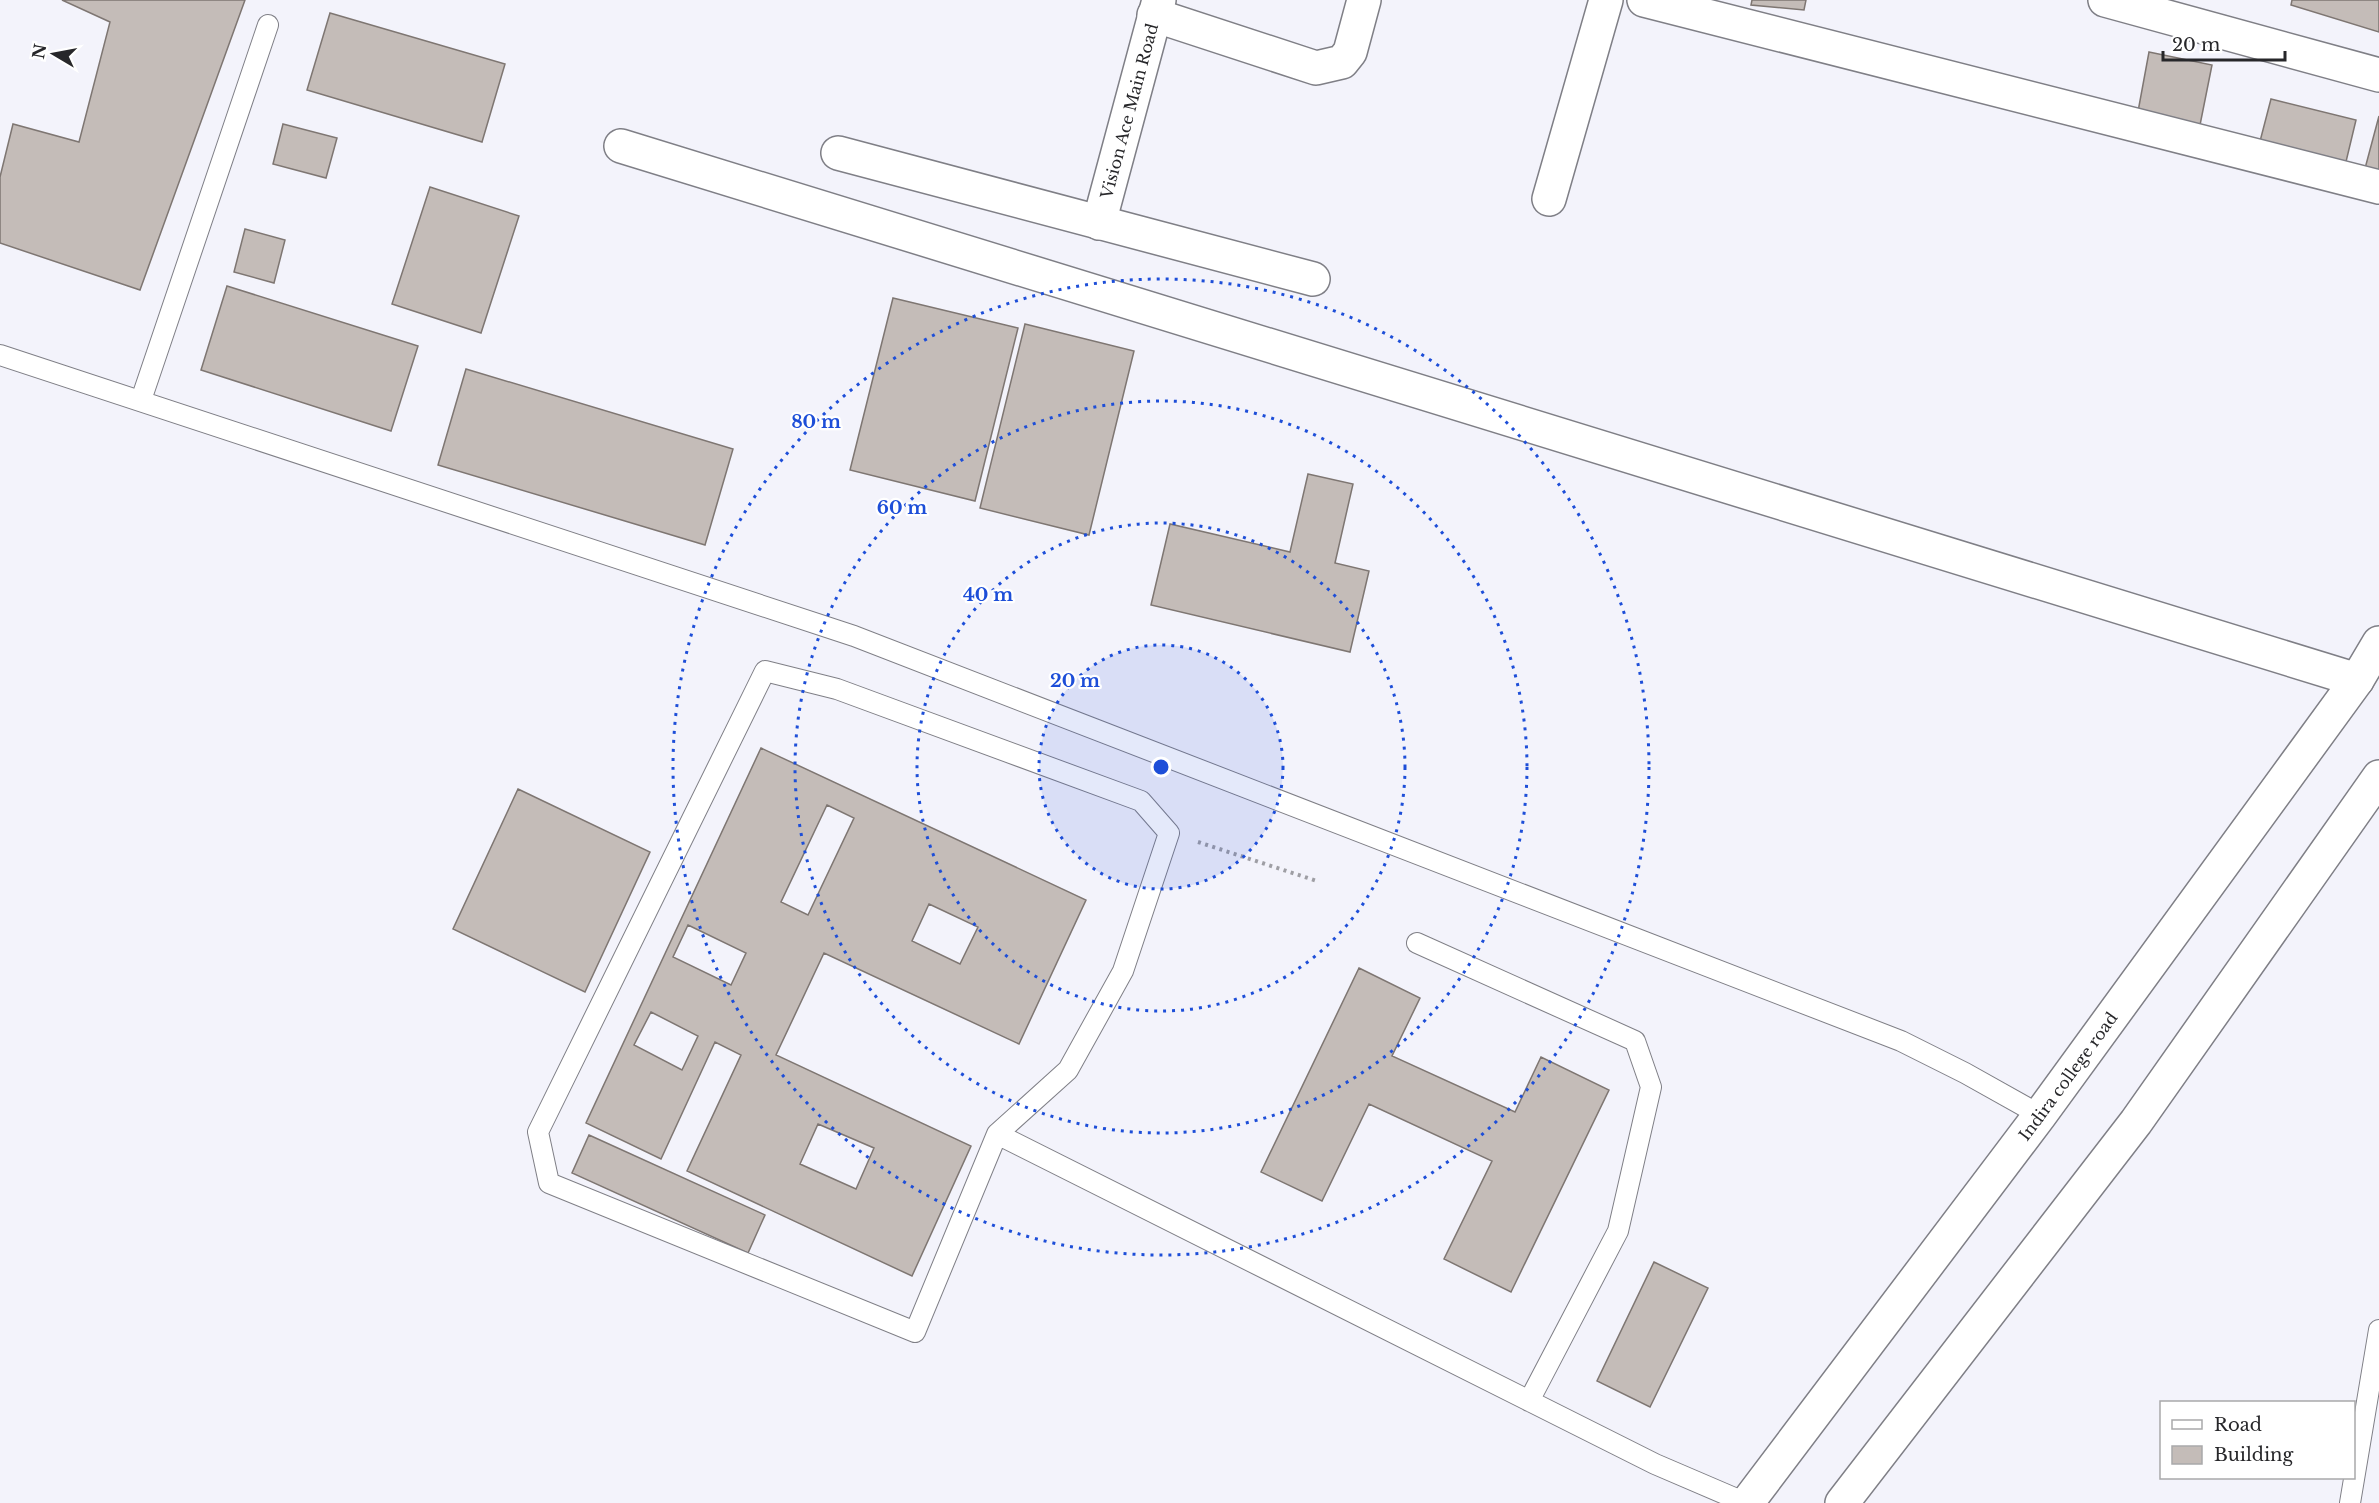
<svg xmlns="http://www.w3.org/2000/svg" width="2379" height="1503" font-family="'Libre Baskerville',serif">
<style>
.building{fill:#c4bcb8;stroke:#7e7672;stroke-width:1.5;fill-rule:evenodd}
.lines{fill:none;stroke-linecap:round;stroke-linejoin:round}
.service-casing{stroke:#7f7f86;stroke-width:22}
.minor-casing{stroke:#7f7f86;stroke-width:36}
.path{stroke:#9e9ea4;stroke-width:4;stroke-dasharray:3 4.5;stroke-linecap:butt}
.service{stroke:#fff;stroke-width:20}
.minor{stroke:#fff;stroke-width:33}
.ring{fill:none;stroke:#1d4ed8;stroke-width:3;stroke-dasharray:3 6}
.labels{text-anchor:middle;stroke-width:4.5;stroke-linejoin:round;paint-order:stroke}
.street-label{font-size:16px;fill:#27272a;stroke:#fff}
.centre{fill:#1d4ed8;stroke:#fff;stroke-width:3}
.ring-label{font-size:18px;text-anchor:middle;font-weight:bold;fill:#1d4ed8;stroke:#fff;stroke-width:4.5;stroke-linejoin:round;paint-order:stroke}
</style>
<rect width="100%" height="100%" fill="#f3f3fb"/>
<path class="building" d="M62,0H245L140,290L0,243V177L13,124L79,142L110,22Z
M1752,0H1806L1804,10L1751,5Z
M2292,0H2379V32L2291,5Z
M330,13L505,64L482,142L307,90Z
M2149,52L2212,65L2199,130L2137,117Z
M2271,99L2356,120L2344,170L2258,149Z
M2379,116V180L2363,176Z
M283,124L337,138L326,178L273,164Z
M430,187L519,216L481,333L392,304Z
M245,229L285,240L274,283L234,272Z
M227,286L418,346L391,431L201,370Z
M893,298L1018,328L975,501L850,470Z
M1025,324L1134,351L1089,535L980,508Z
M466,369L733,449L705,545L438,465Z
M1308,474L1353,484L1335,563L1369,571L1350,652L1151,605L1170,524L1290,552Z
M761,748L1086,900L1019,1044L824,953L776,1055L971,1146L912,1276L687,1171L741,1055L715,1042L661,1159L586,1123ZM827,805L854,818L808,915L781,902ZM929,904L978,927L960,964L912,941ZM688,925L746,953L731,985L673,957ZM651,1012L698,1036L682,1070L634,1045ZM818,1124L874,1148L856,1189L800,1164Z
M518,789L650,852L585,992L453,929Z
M1359,968L1420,998L1392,1056L1515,1112L1541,1057L1609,1090L1511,1292L1444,1259L1492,1161L1369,1104L1322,1201L1261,1172Z
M589,1135L765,1215L748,1253L572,1173Z
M1654,1262L1708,1288L1650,1407L1597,1381Z"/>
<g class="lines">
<g class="service-casing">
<path id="service" d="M0,355L854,636L1901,1041L1965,1073L2040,1115
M141,400L268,25
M765,671L837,689L1141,801L1169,833L1123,971L1068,1070L997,1134L915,1332L549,1183L538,1132Z
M1417,943L1635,1041L1651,1087L1618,1231L1529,1401
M997,1134L1655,1464L1746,1503
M2350,1503L2379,1330"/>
</g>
<g class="minor-casing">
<g id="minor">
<path d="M1644,0L2379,187"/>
<path d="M2105,0L2379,75"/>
<path d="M1154,15L1316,68L1342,62L1350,52L1364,0"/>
<path d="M621,146L2357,680"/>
<path d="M838,153L1313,279"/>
<path d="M1549,199L1606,0"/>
<path id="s1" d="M1099,223L1159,0"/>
<path id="s2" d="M1747,1503L2040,1115L2357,680L2379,643"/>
<path d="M1842,1503L2136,1122L2379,777"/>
</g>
</g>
<path class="path" d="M1198,842L1317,881"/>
<use href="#service" class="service"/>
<use href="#minor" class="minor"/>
</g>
<circle cx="1161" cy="767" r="122" fill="#1d4ed8" fill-opacity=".12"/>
<g class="ring">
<circle cx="1161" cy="767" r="122"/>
<circle cx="1161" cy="767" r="244"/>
<circle cx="1161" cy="767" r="366"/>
<circle cx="1161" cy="767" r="488"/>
</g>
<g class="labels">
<g class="street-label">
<text dy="6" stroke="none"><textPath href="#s1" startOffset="116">Vision Ace Main Road</textPath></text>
<text dy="6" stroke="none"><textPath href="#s2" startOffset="534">Indira college road</textPath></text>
</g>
</g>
<circle cx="1161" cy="767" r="9" class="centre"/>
<g class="ring-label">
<text x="816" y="428">80 m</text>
<text x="902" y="514">60 m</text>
<text x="988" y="601">40 m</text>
<text x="1075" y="687">20 m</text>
</g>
<rect x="2160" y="1401" width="195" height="78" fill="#ffffff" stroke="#a9a9aa" stroke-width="1.5"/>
<rect x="2172" y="1420" width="30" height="9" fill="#ffffff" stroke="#a9a9aa" stroke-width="1.5"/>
<text x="2214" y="1431" font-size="18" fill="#27272a">Road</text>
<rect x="2172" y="1446" width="30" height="18" fill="#c4bcb8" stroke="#a9a9aa" stroke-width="1.5"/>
<text x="2214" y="1461" font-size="18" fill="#27272a">Building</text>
<g transform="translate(54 54) rotate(280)" stroke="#ffffff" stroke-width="4.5" paint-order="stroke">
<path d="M0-4.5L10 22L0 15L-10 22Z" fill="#27272a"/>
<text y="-9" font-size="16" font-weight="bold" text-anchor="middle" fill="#27272a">N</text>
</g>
<path d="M2163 51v9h122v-9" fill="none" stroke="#27272a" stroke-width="3"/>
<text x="2172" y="51" font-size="18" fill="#27272a" stroke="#ffffff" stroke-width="4.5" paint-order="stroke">20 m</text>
</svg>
